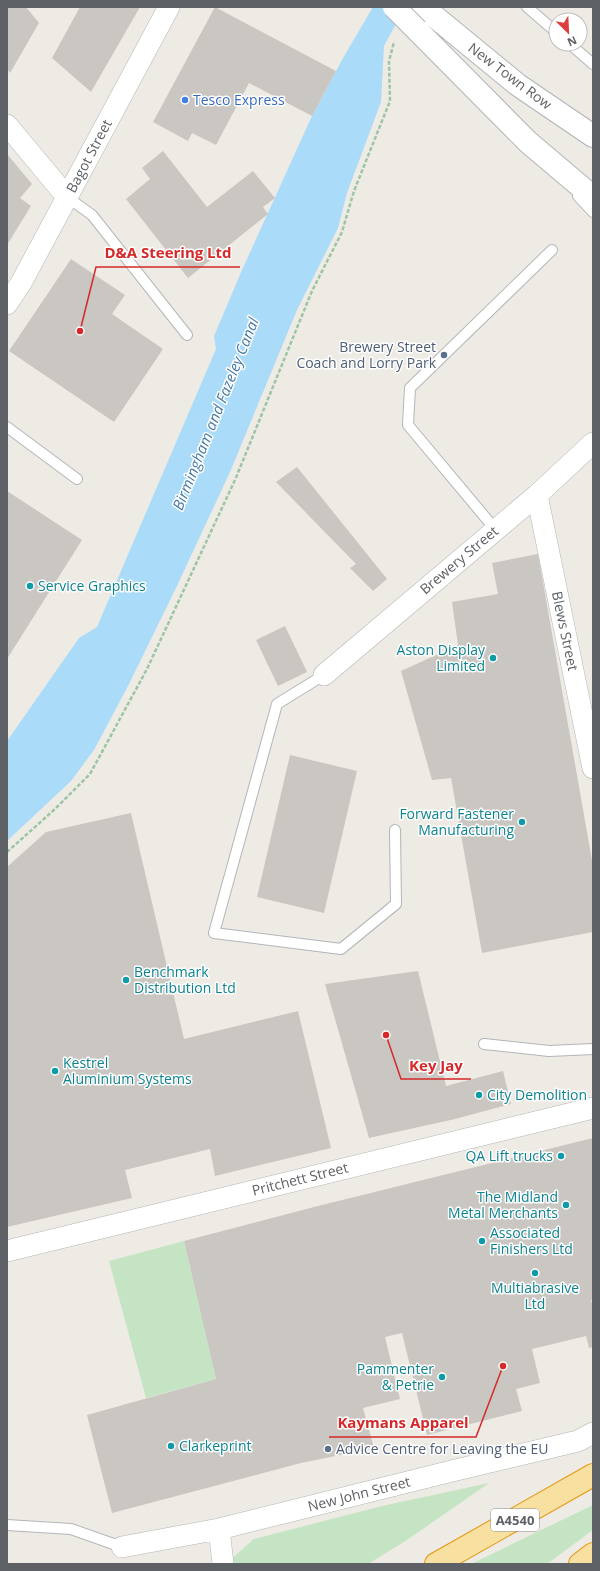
<svg xmlns="http://www.w3.org/2000/svg" width="600" height="1571" font-family="'Open Sans',sans-serif">
<style>
.green{fill:#c5e4c3}
.water{fill:#aadbf9}
.building{fill:#cac6c2}
.lines{fill:none;stroke-linecap:round;stroke-linejoin:round}
.service-casing{stroke:#b2b5b9;stroke-width:12}
.minor-casing{stroke:#b2b5b9;stroke-width:22}
.secondary-casing{stroke:#b1b4b9;stroke-width:24}
.trunk-casing{stroke:#e4950f;stroke-width:24}
.path{stroke:#9dc5a5;stroke-width:2.5;stroke-dasharray:4 2;stroke-linecap:butt}
.service{stroke:#fff;stroke-width:10}
.minor{stroke:#fff;stroke-width:21}
.secondary{stroke:#fff;stroke-width:22}
.trunk{stroke:#f8e0a1;stroke-width:22}
.secondary-bridge-casing{stroke:#b1b4b9;stroke-width:24;stroke-linecap:butt}
.secondary-bridge{stroke:#fff;stroke-width:22}
.shop-dot{fill:#3f7fe0;stroke:#fff;stroke-width:1.5}
.service-dot{fill:#5c6f8a;stroke:#fff;stroke-width:1.5}
.culture-dot{fill:#0f9aa8;stroke:#fff;stroke-width:1.5}
.labels{text-anchor:middle;stroke-width:3;stroke-linejoin:round;paint-order:stroke}
.shield{fill:#fff;stroke:#8e9092;stroke-width:1}
.shield-label{font-size:13px;font-weight:bold;fill:#5d6064}
.street-label{font-size:14px;fill:#5d6064;stroke:#fff}
.shop-label{font-size:14px;fill:#366cbe;stroke:#fff;text-anchor:start}
.service-label{font-size:14px;fill:#4e5e75;stroke:#fff;text-anchor:end}
.culture-label{font-size:14px;fill:#0d838f;stroke:#fff;text-anchor:start}
.water-label{font-size:15px;font-style:italic;fill:#4477a2;stroke:#fff}
.leader{fill:none;stroke:#d62828;stroke-width:1.5}
.callout-dot{fill:#d62828;stroke:#fff;stroke-width:1.5}
.callout-label{font-size:15px;text-anchor:middle;font-weight:bold;fill:#d62828;stroke:#fff;stroke-width:3;stroke-linejoin:round;paint-order:stroke}
</style>
<rect width="100%" height="100%" fill="#eeebe5"/>
<path class="green" d="M184,1241L216,1379L146,1398L109,1261Z
M489,1483L407,1540L368,1564H230V1560L254,1539L382,1506Z
M593,1505V1530L547,1564H471Z"/>
<path class="water" d="M373,7H405L384,46L381,102L347,193L338,228L297,310L230,472L176,588L128,686L94,750L71,781L7,841V741L79,638L97,627L216,349L214,336L242,270L312,116L343,58Z"/>
<path class="building" d="M7,7H26L39,23L10,73L7,69Z
M80,7H140L91,92L52,58Z
M215,7L336,71L312,116L249,83L216,145L192,133L188,141L153,122Z
M163,151L207,207L253,171L275,198L263,207L268,214L188,278L126,199L150,179L142,168Z
M7,154L32,184L20,198L31,206L7,245Z
M71,259L125,295L112,314L163,349L114,422L9,351Z
M297,467L387,579L373,591L350,568L356,564L276,482Z
M7,491L82,540L7,659Z
M538,554L593,866V932L482,953L451,778L432,780L401,671L458,645L452,602L498,594L492,563Z
M285,626L307,672L278,686L256,640Z
M290,755L357,771L324,913L257,897Z
M131,813L184,1039L298,1011L331,1148L215,1176L210,1149L125,1170L132,1198L7,1227V867L46,832Z
M418,971L446,1086L503,1071L511,1104L455,1119L369,1138L325,984Z
M593,1138V1299L591,1300L593,1307V1347L589,1348L586,1336L532,1349L540,1383L516,1389L522,1411L427,1435L402,1333L385,1337L400,1399L363,1408L374,1448L301,1463L112,1513L87,1415L216,1379L184,1241L314,1207Z"/>
<g class="lines">
<g class="service-casing">
<path id="service" d="M527,7L556,32
M570,44L593,64
M578,196L593,212
M67,197L92,215L187,335
M7,427L77,479
M495,529L408,425L410,388L552,250
M324,675L277,704L214,933L341,949L396,904L395,830
M484,1044L549,1051L593,1049
M7,1525L71,1529L122,1547"/>
</g>
<g class="minor-casing">
<path id="minor" d="M7,125L67,197
M7,304L21,283L169,7
M537,495L593,768
M324,675L537,495L593,443
M7,1251L593,1108
M219,1529L223,1564
M122,1547L219,1529L456,1470L578,1441L593,1433"/>
</g>
<g class="secondary-casing">
<path id="secondary" d="M423,7L518,85L593,136
M417,30L528,142L593,197"/>
</g>
<g class="trunk-casing">
<path id="trunk" d="M436,1564L593,1475
M580,1564L593,1554"/>
</g>
<path class="path" d="M7,852L55,809L90,774L147,669L235,480L312,291L342,232L354,191L390,101L389,61L394,42"/>
<use href="#service" class="service"/>
<use href="#minor" class="minor"/>
<use href="#secondary" class="secondary"/>
<use href="#trunk" class="trunk"/>
<g class="secondary-bridge-casing">
<path id="secondary-bridge" d="M394,7L417,30"/>
</g>
<use href="#secondary-bridge" class="secondary-bridge"/>
</g>
<circle class="shop-dot" cx="185" cy="100" r="4"/>
<g class="service-dot">
<circle cx="444" cy="355" r="4"/>
<circle cx="328" cy="1449" r="4"/>
</g>
<g class="culture-dot">
<circle cx="30" cy="586" r="4"/>
<circle cx="493" cy="658" r="4"/>
<circle cx="522" cy="822" r="4"/>
<circle cx="126" cy="980" r="4"/>
<circle cx="55" cy="1071" r="4"/>
<circle cx="479" cy="1095" r="4"/>
<circle cx="561" cy="1156" r="4"/>
<circle cx="566" cy="1205" r="4"/>
<circle cx="482" cy="1241" r="4"/>
<circle cx="535" cy="1273" r="4"/>
<circle cx="442" cy="1377" r="4"/>
<circle cx="171" cy="1446" r="4"/>
</g>
<g class="labels">
<rect class="shield" x="491" y="1509" width="48" height="22" rx="3"/>
<g class="shield-label">
<text x="515" y="1525">A4540</text>
</g>
<g class="street-label">
<text transform="translate(510 76) rotate(37)" y="5">New Town Row</text>
<text transform="translate(89 156) rotate(-62)" y="5">Bagot Street</text>
<text transform="translate(459 560) rotate(-40)" y="5">Brewery Street</text>
<text transform="translate(565 631) rotate(78)" y="5">Blews Street</text>
<text transform="translate(300 1179) rotate(-14)" y="5">Pritchett Street</text>
<text transform="translate(359 1494) rotate(-14)" y="5">New John Street</text>
</g>
<g class="shop-label">
<text x="193" y="105">Tesco Express</text>
</g>
<g class="service-label">
<text x="436" y="352">Brewery Street<tspan x="436" dy="16">Coach and Lorry Park</tspan></text>
<text x="336" y="1454" text-anchor="start">Advice Centre for Leaving the EU</text>
</g>
<g class="culture-label">
<text x="38" y="591">Service Graphics</text>
<text x="485" y="655" text-anchor="end">Aston Display<tspan x="485" dy="16">Limited</tspan></text>
<text x="514" y="819" text-anchor="end">Forward Fastener<tspan x="514" dy="16">Manufacturing</tspan></text>
<text x="134" y="977">Benchmark<tspan x="134" dy="16">Distribution Ltd</tspan></text>
<text x="63" y="1068">Kestrel<tspan x="63" dy="16">Aluminium Systems</tspan></text>
<text x="487" y="1100">City Demolition</text>
<text x="553" y="1161" text-anchor="end">QA Lift trucks</text>
<text x="558" y="1202" text-anchor="end">The Midland<tspan x="558" dy="16">Metal Merchants</tspan></text>
<text x="490" y="1238">Associated<tspan x="490" dy="16">Finishers Ltd</tspan></text>
<text x="535" y="1293" text-anchor="middle">Multiabrasive<tspan x="535" dy="16">Ltd</tspan></text>
<text x="434" y="1374" text-anchor="end">Pammenter<tspan x="434" dy="16">&amp; Petrie</tspan></text>
<text x="179" y="1451">Clarkeprint</text>
</g>
<g class="water-label">
<text transform="translate(216 414) rotate(-68)" y="5">Birmingham and Fazeley Canal</text>
</g>
</g>
<path class="leader" d="M80 331L96 267H240M386 1035L401 1079H471M503 1366L476 1437H329"/>
<g class="callout-dot">
<circle cx="80" cy="331" r="4"/>
<circle cx="386" cy="1035" r="4"/>
<circle cx="503" cy="1366" r="4"/>
</g>
<g class="callout-label">
<text x="168" y="258">D&amp;A Steering Ltd</text>
<text x="436" y="1071">Key Jay</text>
<text x="403" y="1428">Kaymans Apparel</text>
</g>
<rect width="600" height="1571" fill="none" stroke="#5d6064" stroke-width="16"/>
<g transform="translate(568 32) rotate(156)"><circle r="19" fill="#ffffff" stroke="#bebfc1"/>
<path d="M0-3L7 15L0 10L-7 15Z" fill="#de3e3b"/>
<text y="-6" font-size="11" font-weight="bold" text-anchor="middle" fill="#5d6064">N</text>
</g>
</svg>
